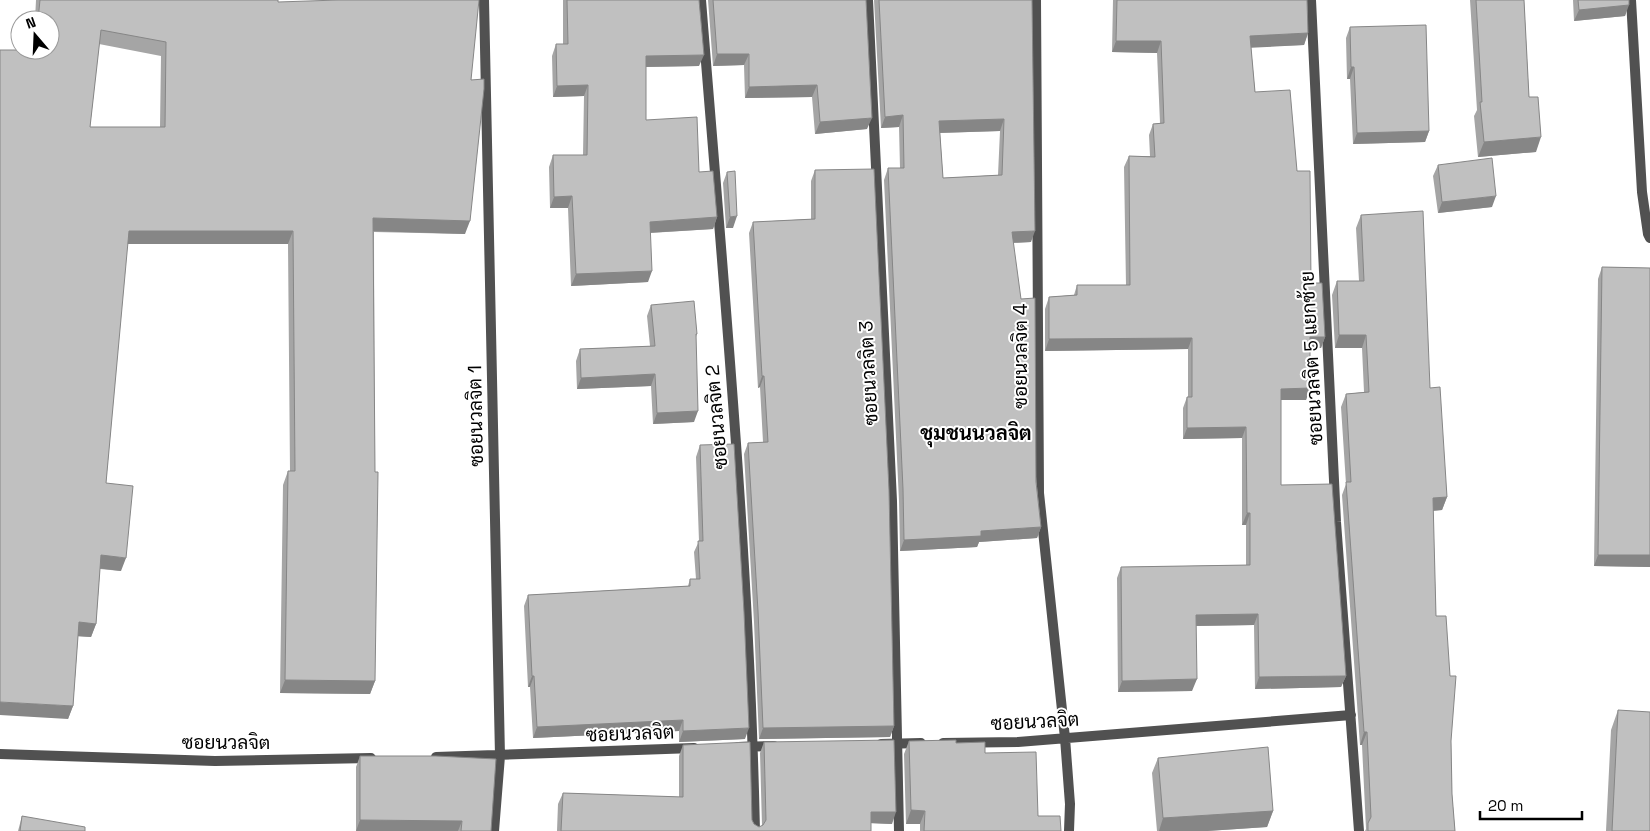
<svg xmlns="http://www.w3.org/2000/svg" width="1650" height="831" font-family="'Space Grotesk',Sarabun,sans-serif">
<style>
.lines{fill:none;stroke-linecap:round;stroke-linejoin:round}
.street{stroke:#515151;stroke-width:10}
.wall{fill:#a5a5a5;fill-rule:evenodd}
.shaded-wall{fill:#868686}
.building{fill:#c0c0c0;stroke:#868686;fill-rule:evenodd}
.labels{text-anchor:middle;stroke-width:4;stroke-linejoin:round;paint-order:stroke}
.street-label{font-size:19px;fill:#000;stroke:#fff}
.neighbourhood-label{font-size:20px;font-weight:bold;fill:#000;stroke:#fff}
</style>
<rect width="100%" height="100%" fill="#fff"/>
<g class="lines">
<path class="street" d="M484,0L500,756L494,831
M701,0C723,277 749,553 755,831
M868,0L892,501L899,831
M1036,0L1039,493L1065,738L1070,804L1069,831
M1311,0L1336,522L1359,831
M1631,0L1642,192L1648,234L1650,238
M943,743L1018,742L1351,715
M881,744L921,743
M738,747L774,746
M0,754L215,761L371,758
M436,757L694,748"/>
</g>
<path class="wall" d="M36,0H278V2L471,80L465,234L374,232L375,681L370,694L280,693L283,485L288,471H290L288,244H127L106,483L121,571L100,569L96,624L91,637L78,636L73,706L68,719L50,50V20H35ZM99,44L161,56L160,127H90Z
M563,0H699V66L646,67V120L699,172L717,217L713,229L650,233L648,282L571,286L568,208H550L549,167L553,155H583L584,96L553,97L552,56L556,44H563Z
M708,0H866L867,129L815,134L812,97L745,98L744,65L713,66Z
M874,0H1032L1031,242L1013,243L1041,527L1037,538L979,542L977,547L900,551L899,501L884,180L888,168H900L899,127L881,128ZM1000,131L998,175L943,178L940,133Z
M1113,0H1307L1308,33L1304,45L1251,47L1255,92L1297,171L1311,283L1325,337L1321,348H1310V388L1306,400H1281V485L1346,676L1341,687L1255,689L1254,625L1196,626L1192,691L1118,692L1117,578L1121,567L1246,565V525H1242V438L1183,439V408L1187,397H1188V349L1045,351V309L1049,297L1074,295L1077,285H1126L1124,167L1129,156H1150L1149,135L1153,124L1160,123L1157,53L1112,52Z
M1470,0H1524L1529,97L1536,152L1478,157L1474,116L1477,110Z
M1573,0H1629L1625,16L1574,21Z
M1350,27L1429,131L1425,142L1353,144L1350,79H1347L1346,38Z
M1438,165L1492,207L1438,213L1433,176Z
M815,170L894,726L890,737L759,739L754,622L744,454L748,443L763,442L760,387L758,388L749,233L753,222L811,219V181Z
M727,172L733,228H726L723,183Z
M1361,215L1430,388L1447,497L1442,510L1433,511L1436,616L1451,741L1452,794L1455,831H1365L1366,829L1362,745H1360L1342,495L1346,484L1341,407L1346,394L1364,392L1362,348H1335L1332,295L1337,281H1359L1356,228Z
M1602,267L1650,268V567L1594,566L1598,279Z
M651,305L697,334L696,337L694,422L653,424L651,386L577,389L576,361L580,349L650,346L647,316Z
M700,445L745,739L679,742V731L533,738L530,687H528L524,606L528,595L688,586L690,579H696L694,552L699,541L696,457Z
M1618,710L1650,831H1606L1611,730Z
M909,741L956,743L985,753L1038,816L1061,831H920V824H906L904,754Z
M764,742L892,824L871,823V831H557L558,804L563,793L679,797V756L683,745L752,820L754,824L759,827L762,826L760,753Z
M360,756L491,831H356V767Z
M1158,758L1273,811L1267,827L1207,831H1157L1152,773Z
M22,816L85,831H18Z"/>
<path class="shaded-wall" d="M1629,5L1625,16L1574,21L1579,10Z
M1308,33L1304,45L1246,48L1250,36Z
M1116,41H1161L1157,53L1112,52Z
M717,54H749L744,65L713,66Z
M704,55L699,66L642,67L646,56Z
M1351,67H1354L1350,79H1347Z
M588,85L584,96L553,97L557,86Z
M817,85L812,97L745,98L749,87Z
M903,115L899,127L881,128L885,117Z
M872,118L867,129L815,134L820,122Z
M1004,119L1000,131L935,133L939,121Z
M1429,131L1425,142L1353,144L1357,133Z
M1541,137L1536,152L1478,157L1484,142Z
M572,196L568,208H550L554,197Z
M1496,196L1492,207L1438,213L1442,202Z
M737,216L733,228H726L730,217Z
M717,217L713,229L646,233L650,222Z
M373,218L470,221L465,234L369,231Z
M129,231H293L288,244H124Z
M1035,231L1031,242L1008,243L1012,232Z
M652,271L648,282L571,286L576,274Z
M1339,335H1366L1362,348H1335Z
M1310,337H1325L1321,348H1306Z
M1192,338L1188,349L1045,351L1049,339Z
M655,374L651,386L577,389L581,378Z
M762,376H764L760,387L758,388Z
M1310,388L1306,400H1276L1281,389Z
M698,411L694,422L653,424L657,413Z
M1246,427L1242,438L1183,439L1187,428Z
M1447,497L1442,510L1428,511L1433,498Z
M1247,513H1250L1246,525H1242Z
M1041,527L1037,538L979,542L977,547L900,551L904,540L981,531Z
M101,555L126,558L121,571L96,568Z
M1598,555H1650V567L1594,566Z
M1258,614L1254,625L1192,626L1196,615Z
M79,622L96,624L91,637L74,636Z
M532,676H534L530,687H528Z
M1346,676L1341,687L1255,689L1259,677Z
M1197,679L1192,691L1118,692L1122,681Z
M285,680L375,681L370,694L280,693Z
M0,702L73,706L68,719L0,715Z
M683,720L679,731L533,738L537,727Z
M894,726L890,737L759,739L763,728Z
M749,728L745,739L679,742L683,731Z
M1364,732H1367L1362,745H1360Z
M911,810L925,811L920,824H906Z
M1273,811L1267,827L1207,831H1159L1163,818Z
M871,812H896L892,824L867,823Z
M360,820L462,821L458,831H356Z"/>
<path class="building" d="M40,0H278V2L338,0H479L471,80L484,79V89L470,221L373,218L375,472H378L375,681L285,680L288,471H295L293,231H129L106,483L133,486L126,558L101,555L96,624L79,622L73,706L0,702V50H50V20H38ZM101,30L166,42L165,127H90Z
M567,0H699L704,55L646,56V120L697,117L699,172L713,171L717,217L650,222L652,271L576,274L572,196L554,197L553,155H587L588,85L557,86L556,44H568Z
M713,0H866L872,118L820,122L817,85L749,87V54H717Z
M879,0H1032L1035,231L1012,232L1021,299L1035,298L1036,482L1041,527L981,531V536L904,540L903,489L888,168H904L903,115L885,117ZM1004,119L1002,175L943,178L939,121Z
M1117,0H1307L1308,33L1250,36L1255,92L1290,90L1297,171H1310L1311,283H1322L1325,337H1310V388L1281,389V485L1332,484L1346,676L1259,677L1258,614L1196,615L1197,679L1122,681L1121,567L1250,565V513H1247L1246,427L1187,428V397H1192V338L1049,339V297L1077,295V285H1130L1129,156L1155,157L1153,124L1164,123L1161,41H1116Z
M1476,0H1524L1529,97H1538L1541,137L1484,142L1480,102H1482Z
M1578,0H1629V5L1579,10Z
M1426,25L1429,131L1357,133L1354,67H1351L1350,27Z
M1492,158L1496,196L1442,202L1438,165Z
M874,169L889,490L894,726L763,728L758,611L748,443L768,442L764,376H762L753,222L815,219V170Z
M735,171L737,216L730,217L727,172Z
M1423,211L1430,388L1440,387L1447,497L1433,498L1436,616H1446L1450,676H1456L1451,741L1452,794L1455,831H1368V823L1371,817L1367,732H1364L1346,482H1351L1346,394L1369,392L1366,335H1339L1337,281H1364L1361,215Z
M1602,267L1650,268V555H1598Z
M694,301L697,334H696L698,411L657,413L655,374L581,378L580,349L655,346L651,305Z
M734,444L744,612L749,728L683,731V720L537,727L534,676H532L528,595L690,586V579H700L698,541H703L700,445Z
M1618,710L1650,712V831H1612Z
M894,740L896,812H871V831H561L563,793L683,797V745L750,742L752,820L754,824L759,827L763,825L766,820L764,742Z
M956,740V743L985,742V753L1036,752L1038,816H1060L1061,831H924L925,811L911,810L909,741Z
M1268,747L1273,811L1163,818L1158,758Z
M360,756H436L496,759L491,831H461L462,821L360,820Z
M22,816L85,827V831H20Z"/>
<g class="labels">
<g class="street-label">
<text transform="translate(1020 356) rotate(-90)" y="7">ซอยนวลจิต 4</text>
<text transform="translate(1311 358) rotate(-93)" y="7">ซอยนวลจิต 5 แยกซ้าย</text>
<text transform="translate(868 373) rotate(-93)" y="7">ซอยนวลจิต 3</text>
<text transform="translate(475 416) rotate(-91)" y="7">ซอยนวลจิต 1</text>
<text transform="translate(716 417) rotate(-95)" y="7">ซอยนวลจิต 2</text>
<text transform="translate(1035 721) rotate(-3)" y="7">ซอยนวลจิต</text>
<text transform="translate(630 733) rotate(-2)" y="7">ซอยนวลจิต</text>
<text x="226" y="749">ซอยนวลจิต</text>
</g>
<g class="neighbourhood-label">
<text x="976" y="440">ชุมชนนวลจิต</text>
</g>
</g>
<g transform="translate(35 35) rotate(341)"><circle r="24" fill="#ffffff" stroke="#999999"/>
<path d="M0-4L9 19L0 12L-9 19Z" fill="#000000"/>
<text y="-8" font-size="14" font-weight="bold" text-anchor="middle" fill="#000000">N</text>
</g>
<path d="M1480 811v8h102v-8" fill="none" stroke="#000000" stroke-width="2.5"/>
<text x="1488" y="811" font-size="15" fill="#000000" stroke="#ffffff" stroke-width="4" paint-order="stroke">20 m</text>
</svg>
